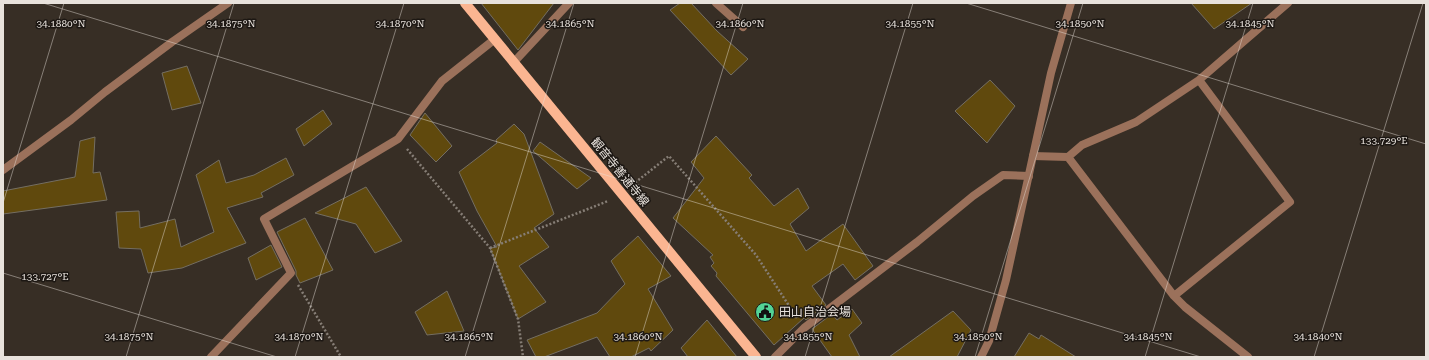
<svg xmlns="http://www.w3.org/2000/svg" width="1429" height="360" font-family="'Roboto Serif','Noto Sans JP',serif">
<style>
.building{fill:#60490d;stroke:#746e62}
.lines{fill:none;stroke-linecap:round;stroke-linejoin:round}
.path{stroke:#867e76;stroke-width:2.5;stroke-dasharray:2 2;stroke-linecap:butt}
.minor{stroke:#9b715b;stroke-width:8}
.tertiary{stroke:#9b715b;stroke-width:8}
.primary{stroke:#fbb591;stroke-width:10}
.ticks{fill:none;stroke:#e8e2dc;stroke-width:1;stroke-opacity:0.45}
.labels{text-anchor:middle;stroke-width:3;stroke-linejoin:round;paint-order:stroke}
.street-label{font-size:12px;fill:#e8e2dc;stroke:#1c1713}
.poi-label{font-size:12px;fill:#e8e2dc;stroke:#1c1713;text-anchor:start}
.ticks-label{font-size:10px;text-anchor:middle;fill:#e8e2dc;stroke:#1c1713;stroke-width:3;stroke-linejoin:round;paint-order:stroke}
</style>
<rect width="100%" height="100%" fill="#372e25"/>
<path class="building" d="M481,3H554L518,50Z
M680,3H691L717,31L748,59L731,75L670,10Z
M1191,3H1252L1214,29Z
M187,66L201,103L172,110L162,73Z
M990,80L1015,106L987,143L955,111Z
M323,110L332,124L304,146L296,129Z
M425,113L452,146L436,162L410,135Z
M514,124L524,134L554,214L534,228L549,247L519,266L546,302L518,319L490,248L497,247L477,211L459,172L497,143L496,140Z
M716,136L752,175L749,178L774,206L798,188L809,208L790,224L806,251L843,224L873,266L855,280L843,264L812,286L826,305L806,320L804,318L774,345L716,276L717,273L711,266L714,263L710,257L713,255L673,218L704,178L691,162Z
M95,137L93,173L100,172L107,200L3,214V191L75,177L80,141Z
M540,142L591,178L577,189L533,151Z
M286,158L294,175L261,193L263,197L227,208L246,243L182,268L148,273L141,249L119,248L116,212L139,211L140,228L175,219L181,247L214,232L196,175L219,160L226,183L254,175Z
M366,187L402,241L375,253L356,224L315,213Z
M305,218L333,270L300,283L296,275V271L277,232Z
M638,236L671,276L648,289L673,330L651,351L649,348L631,357H610L597,337L544,357H536L527,340L597,313L625,284L611,261Z
M271,245L282,267L256,280L248,258Z
M447,291L464,331L427,335L415,312Z
M852,309L862,323L849,335L860,357H832L812,329L832,314L837,320Z
M953,311L971,330L957,357H889Z
M707,320L737,357H688L681,348Z
M1029,333L1039,339L1041,335L1076,357H1014Z"/>
<g class="lines">
<path class="path" d="M407,149L490,248L518,319L523,357
M632,185L669,156L756,255L797,318
M490,248L608,201
M298,285L341,357"/>
<path class="minor" d="M716,3L743,27
M514,62L569,3
M1033,156L1068,157L1082,145L1136,122L1199,80L1288,3
M1068,157L1174,296L1185,307L1248,357
M3,170L71,120L105,92L172,42L228,3
M1174,296L1290,202L1199,80
M211,357L291,273L264,219L398,139L442,81L495,39
M775,357L804,328L917,242L973,196L1003,175L1029,176"/>
<path class="tertiary" d="M981,357L989,341L1006,280L1051,73L1071,3"/>
<path class="primary" d="M465,3L756,357"/>
</g>
<path class="ticks" d="M43,3L1201,357M966,3L1426,144M3,203L64,3M3,273L277,357M126,357L234,3M295,357L404,3M465,357L574,3M635,357L743,3M805,357L913,3M975,357L1083,3M1145,357L1253,3M1314,357L1423,3"/>
<defs>
<g id="civic-disc" transform="scale(1)"><circle r="9.5" fill="#53d396" stroke="#1c1713"/><path d="M-.6-6.5H3V-4.5H.6V-3L4-1V1h2V6H-6V1h2V-1L-.6-3ZM-1.2 2.5V6h2.4V2.5Z" fill="#111"/></g>
</defs>
<g fill-rule="evenodd">
<use href="#civic-disc" x="765" y="312"/>
</g>
<g class="labels">
<g class="street-label">
<text transform="translate(620 172) rotate(51)" y="4">観音寺善通寺線</text>
</g>
<g class="poi-label">
<text x="779" y="316">田山自治会場</text>
</g>
</g>
<g class="ticks-label">
<text x="61" y="27">34.1880°N</text>
<text x="231" y="27">34.1875°N</text>
<text x="400" y="27">34.1870°N</text>
<text x="570" y="27">34.1865°N</text>
<text x="740" y="27">34.1860°N</text>
<text x="910" y="27">34.1855°N</text>
<text x="1080" y="27">34.1850°N</text>
<text x="1250" y="27">34.1845°N</text>
<text x="1384" y="144">133.729°E</text>
<text x="45" y="280">133.727°E</text>
<text x="129" y="340">34.1875°N</text>
<text x="299" y="340">34.1870°N</text>
<text x="469" y="340">34.1865°N</text>
<text x="638" y="340">34.1860°N</text>
<text x="808" y="340">34.1855°N</text>
<text x="978" y="340">34.1850°N</text>
<text x="1148" y="340">34.1845°N</text>
<text x="1318" y="340">34.1840°N</text>
</g>
<rect width="1429" height="360" fill="none" stroke="#e8e2dc" stroke-width="8"/>
</svg>
